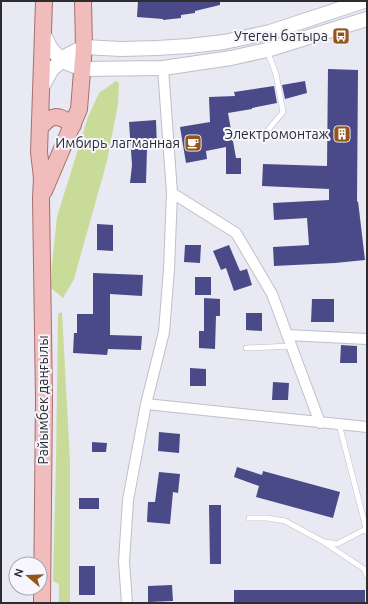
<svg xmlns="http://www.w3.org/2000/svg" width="368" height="604" font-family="Ubuntu,sans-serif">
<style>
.green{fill:#c9db98}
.building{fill:#4a4a89}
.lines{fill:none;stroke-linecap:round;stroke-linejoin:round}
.service-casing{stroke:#bfbfc9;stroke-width:6}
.minor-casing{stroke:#bfbfc9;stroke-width:12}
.secondary-casing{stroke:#bfbfc9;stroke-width:16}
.primary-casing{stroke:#a66e6e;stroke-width:18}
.service{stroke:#fff;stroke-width:5}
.minor{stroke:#fff;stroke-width:10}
.secondary{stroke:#fff;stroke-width:14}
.primary{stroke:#f1bdbc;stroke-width:16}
.labels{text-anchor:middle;stroke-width:4;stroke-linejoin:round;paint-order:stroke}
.poi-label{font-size:14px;fill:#2d2d30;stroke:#f6f6ff;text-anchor:end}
.street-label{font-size:14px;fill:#2d2d30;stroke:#f6f6ff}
</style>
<rect width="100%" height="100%" fill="#e9e9f3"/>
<path class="green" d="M116,81L119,83L118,104L107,161L74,279L63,298L51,288L52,264L57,217L88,117L99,93Z
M62,312L70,462V603H59V584L53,581L56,462L58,314Z"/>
<path class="building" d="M138,1H220V5L195,11V13L181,15V18L163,20V19L137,17Z
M328,69L358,70L357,202L358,201L365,260L335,263L274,266L273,247L309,245L307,218L274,220L273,203L329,200V189L262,186L263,164L327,166Z
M305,81L307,93L285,99L282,85Z
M274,86L277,103L252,108V109L228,113L236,158H241V174H226V147L206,151L207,159L186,163L180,127L210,122L209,97L235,96L234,92Z
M156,120L157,148L147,149L146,183H130L132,165L129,122Z
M97,224L113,225V251L97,250Z
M185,245H201L200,263L184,262Z
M229,245L240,271L247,269L252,285L234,291L226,268L221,270L213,251Z
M93,273L143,275L142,296L110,294V335L142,336L141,350L108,349L107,355L73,353L74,333H77V314H93Z
M195,277H211V295H195Z
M204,298L220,299V316H216L215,349L199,348V331H204Z
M312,299H334V322H311Z
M246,313H262V331L246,330Z
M341,345L357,346V363H340Z
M190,368L206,369V386H190Z
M273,382L289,383L288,400H272Z
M159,432L180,434L179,453L158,451Z
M92,442L107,443L106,452H92Z
M237,467L262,475L263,471L340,492L333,518L256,497L259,486L234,477Z
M159,472L180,474L178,493L173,492L170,524L147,522L148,502H155Z
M79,498H99V509H79Z
M209,505H221V564H210Z
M79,566H95V595H79Z
M172,585L173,601L148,602V586Z
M234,590H365V603H234Z"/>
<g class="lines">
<g class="service-casing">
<path id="service" d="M262,137L283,112L276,74L267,50
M246,348L291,346
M339,424L367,532
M249,518H267L285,521L322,541L364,569L367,576
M325,542L337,544L366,529"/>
</g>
<g class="minor-casing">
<path id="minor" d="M172,193L236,233L272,294L320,423
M287,335L367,339
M146,404L367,427
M127,603L124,562L128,500L146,404L164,332L169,269L172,193L163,68"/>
</g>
<g class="secondary-casing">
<path id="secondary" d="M43,33L51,49L64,62L83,69L163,68L231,58L267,50L367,19
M41,89L52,69L68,55L84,47L121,49L157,48L189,46L224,42L270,32L364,1"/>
</g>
<g class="primary-casing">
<path id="primary" d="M40,128C51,114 58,114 73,125
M44,191L79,109L84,47L83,1
M42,603L44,399L41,198L42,178L39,152L44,1"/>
</g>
<use href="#service" class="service"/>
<use href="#minor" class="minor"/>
<use href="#secondary" class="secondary"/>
<use href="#primary" class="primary"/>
</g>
<defs>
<g id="bus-square" transform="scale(0.9)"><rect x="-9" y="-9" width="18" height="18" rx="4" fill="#94551c" stroke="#f6f6ff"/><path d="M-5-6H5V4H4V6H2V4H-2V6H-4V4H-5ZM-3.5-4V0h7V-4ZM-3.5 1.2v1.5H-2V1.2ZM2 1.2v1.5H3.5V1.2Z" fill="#fff"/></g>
<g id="building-square" transform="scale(0.9)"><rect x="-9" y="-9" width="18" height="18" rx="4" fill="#94551c" stroke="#f6f6ff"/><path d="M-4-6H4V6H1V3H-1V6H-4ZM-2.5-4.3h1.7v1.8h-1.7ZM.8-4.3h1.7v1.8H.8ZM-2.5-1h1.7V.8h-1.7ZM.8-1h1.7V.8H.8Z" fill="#fff"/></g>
<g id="cafe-square" transform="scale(0.9)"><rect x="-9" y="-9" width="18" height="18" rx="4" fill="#94551c" stroke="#f6f6ff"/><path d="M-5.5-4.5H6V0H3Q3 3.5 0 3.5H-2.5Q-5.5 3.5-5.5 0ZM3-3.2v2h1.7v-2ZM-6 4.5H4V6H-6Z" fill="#fff"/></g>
</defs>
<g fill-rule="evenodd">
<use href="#bus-square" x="341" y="36"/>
<use href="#building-square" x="342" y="134"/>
<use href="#cafe-square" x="193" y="143"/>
</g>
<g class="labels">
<g class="poi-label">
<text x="328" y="41">Утеген батыра</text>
<text x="329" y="139">Электромонтаж</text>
<text x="180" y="148">Имбирь лагманная</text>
</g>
<g class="street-label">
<text transform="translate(43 400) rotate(-90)" y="5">Райымбек даңғылы</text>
</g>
</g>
<rect width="368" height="604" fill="none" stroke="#2d2d30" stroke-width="4"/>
<g transform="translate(28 576) rotate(289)"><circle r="19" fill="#f6f6ff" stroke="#a6a6ac"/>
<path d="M0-3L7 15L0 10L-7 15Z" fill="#94551c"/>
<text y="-6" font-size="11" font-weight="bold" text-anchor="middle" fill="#2d2d30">N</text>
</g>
</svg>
